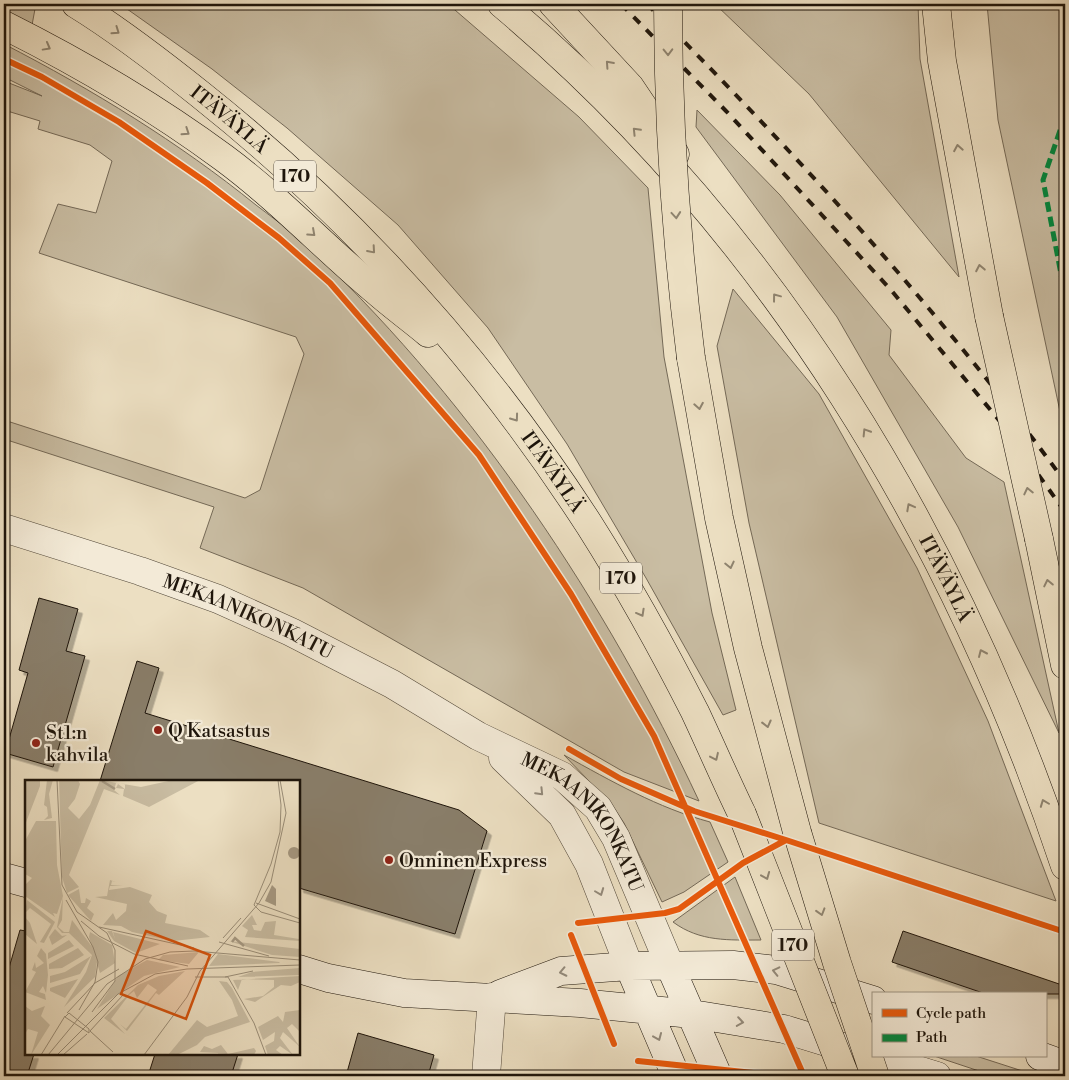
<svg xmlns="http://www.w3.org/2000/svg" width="1069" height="1080" font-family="'Libre Bodoni',serif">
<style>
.green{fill:#c9bda3;stroke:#746957}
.building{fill:#897e6a;stroke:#1e150b;filter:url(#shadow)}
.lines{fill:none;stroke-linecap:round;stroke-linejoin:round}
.minor-casing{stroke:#524839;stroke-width:29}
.tertiary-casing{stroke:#524839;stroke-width:29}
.secondary-casing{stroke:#1e150b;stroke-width:29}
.trunk-casing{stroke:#1e150b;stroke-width:29}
.minor{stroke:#f3ead7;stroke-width:28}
.tertiary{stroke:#f3ead7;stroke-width:28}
.secondary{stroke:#f3ead7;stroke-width:28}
.trunk{stroke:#ecdfc2;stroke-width:28}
.rail{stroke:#1e150b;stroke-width:4;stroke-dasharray:9 9;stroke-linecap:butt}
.trunk-bridge-casing{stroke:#1e150b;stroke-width:29;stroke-linecap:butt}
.trunk-bridge{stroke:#ecdfc2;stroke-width:28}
.quiet{stroke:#00873e;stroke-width:5;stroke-dasharray:10 5;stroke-linecap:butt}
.cycleway-casing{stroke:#f3ead7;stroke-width:9}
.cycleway{stroke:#e8590c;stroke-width:6}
.oneway{stroke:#8f8470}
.oneway2{stroke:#938a7b}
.poi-dot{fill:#8f2418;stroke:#f3ead7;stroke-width:2}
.labels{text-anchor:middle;stroke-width:4.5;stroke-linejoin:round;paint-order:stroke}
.shield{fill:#f3ead7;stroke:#5e5548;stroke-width:1}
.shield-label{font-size:18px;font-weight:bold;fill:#1e150b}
.street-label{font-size:19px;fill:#1e150b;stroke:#f3ead7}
.poi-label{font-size:19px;fill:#1e150b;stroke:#f3ead7;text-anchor:start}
.inset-river{fill:none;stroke:#a69a84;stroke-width:2.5}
.inset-road{fill:none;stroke:#9a8e79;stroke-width:1}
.view{fill:#d4520c;fill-opacity:0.15;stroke:#d4520c;stroke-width:2.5}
.inset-edge{fill:none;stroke:#1e150b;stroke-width:2.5}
</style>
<defs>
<filter id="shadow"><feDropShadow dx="4.5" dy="4.5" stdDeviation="0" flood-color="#0004"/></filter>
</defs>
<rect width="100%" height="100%" fill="#ecdfc2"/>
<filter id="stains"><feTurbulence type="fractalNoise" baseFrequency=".004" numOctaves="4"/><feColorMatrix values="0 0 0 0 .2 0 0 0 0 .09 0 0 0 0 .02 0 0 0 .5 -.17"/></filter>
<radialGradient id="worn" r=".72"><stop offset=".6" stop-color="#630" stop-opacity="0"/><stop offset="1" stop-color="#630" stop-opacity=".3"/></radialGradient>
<path class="green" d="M4,4H28L35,9L32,25L4,11Z
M120,4H448L579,117L648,188L664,357L712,613L736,710L723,715L646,578L567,444L488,328L398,225L287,128L212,69Z
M715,4H918L920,59L959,277L809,94Z
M987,4H1065V435L998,120Z
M4,44C93,90 178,142 256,205C277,221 299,237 317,255C476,407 606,602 699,801L624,772L303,588L200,548L214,507L4,439V420L245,498L260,490L304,354L296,337L39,253L58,204L96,213L112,161L90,145L38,129L40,121L4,110V81L42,96L4,77Z
M697,110L780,195L891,330L889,355L966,458L1004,482L1059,733L958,527L837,317L696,127Z
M733,289L819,394L917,568L988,721L1056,901L819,823L749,523L717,346Z
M564,755C611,781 658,808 710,822L728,862L684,892L662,902L624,823L612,805Z
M735,877L761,940C729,940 700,942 673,922Z
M934,1056H976L1038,1076H994Z"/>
<path class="building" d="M39,598L78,609L66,651L85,656L53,767L5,753L28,673L19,670Z
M137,661L159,668L145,713L459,810L487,831L455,934L299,888V781H100Z
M20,930L26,931V1054H34L27,1076H4V985Z
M903,931L1065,986V994H986L892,962Z
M358,1033L434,1055L428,1076H346Z
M155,1054H238L231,1076H148Z"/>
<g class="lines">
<g class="minor-casing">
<path id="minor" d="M486,1076L492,997"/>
</g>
<g class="tertiary-casing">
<g id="tertiary">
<path id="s1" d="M4,528L140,571L218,599L291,632L392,684L478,736L562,776L598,808L616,838L670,966"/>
<path d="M503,758L562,815L589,864L629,966"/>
</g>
</g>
<g class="secondary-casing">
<path id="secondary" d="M4,877L26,883
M629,966L676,1076
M670,966L718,1076
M299,969L328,978L404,993L580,1003L692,1014L784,1029L937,1076
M500,994L561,971L629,966L733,965L776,970L873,1000
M1040,1056L1065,1065"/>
</g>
<g class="trunk-casing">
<g id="trunk">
<path id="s2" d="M76,4C120,31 161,63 201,95C353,216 485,363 590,526C628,586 663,649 695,712C711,746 726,781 742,814"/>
<path id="s3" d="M502,4C771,230 955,535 1065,866"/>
<path d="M553,4L630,87L675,154"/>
<path d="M936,4L942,61L989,316"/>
<path d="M4,25C80,63 155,107 224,158C278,198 324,247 375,290C392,305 410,318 428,333"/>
<path d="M691,358L719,518L748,648L797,832"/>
<path d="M1039,539L1065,665"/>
</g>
</g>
<use href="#minor" class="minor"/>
<use href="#tertiary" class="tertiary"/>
<use href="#secondary" class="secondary"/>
<use href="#trunk" class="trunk"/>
<path class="rail" d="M621,4L727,112L891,290L1003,425L1065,512
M647,4C797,155 940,310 1065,482"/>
<g class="trunk-bridge-casing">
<path id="trunk-bridge" d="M668,4C668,122 676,240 691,358
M989,316L1039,539
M742,814L845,1076
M797,832L837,963L875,1076"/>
</g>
<use href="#trunk-bridge" class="trunk-bridge"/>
<path class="quiet" d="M1065,116L1043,180L1065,295"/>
<g class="cycleway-casing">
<path id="cycleway" d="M4,59L42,77L119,122L207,183L279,238L330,283L479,455L571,594L654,736L804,1076
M569,749L621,779L694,811L786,840
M578,923L665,913L679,909L743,863L786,840L1065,932
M571,935L614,1044
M638,1061L763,1074"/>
</g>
<use href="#cycleway" class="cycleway"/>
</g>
<defs><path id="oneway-chevron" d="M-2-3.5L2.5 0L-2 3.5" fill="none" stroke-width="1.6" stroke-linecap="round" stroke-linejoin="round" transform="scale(1.25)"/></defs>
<g class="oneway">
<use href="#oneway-chevron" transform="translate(116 31) rotate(35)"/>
<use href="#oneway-chevron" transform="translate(47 47) rotate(29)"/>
<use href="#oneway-chevron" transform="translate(668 52) rotate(89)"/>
<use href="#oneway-chevron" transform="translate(609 64) rotate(-132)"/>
<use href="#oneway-chevron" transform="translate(636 131) rotate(-134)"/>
<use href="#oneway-chevron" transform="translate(186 132) rotate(34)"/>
<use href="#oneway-chevron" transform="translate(958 148) rotate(-100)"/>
<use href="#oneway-chevron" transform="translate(676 215) rotate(85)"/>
<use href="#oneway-chevron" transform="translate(312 233) rotate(42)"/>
<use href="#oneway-chevron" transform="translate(372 250) rotate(49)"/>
<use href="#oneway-chevron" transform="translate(980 268) rotate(-101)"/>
<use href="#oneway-chevron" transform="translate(776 297) rotate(-127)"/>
<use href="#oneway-chevron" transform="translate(699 406) rotate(80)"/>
<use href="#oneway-chevron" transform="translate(515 418) rotate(54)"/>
<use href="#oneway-chevron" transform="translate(866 432) rotate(-122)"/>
<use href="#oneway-chevron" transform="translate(1028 491) rotate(-103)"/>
<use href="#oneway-chevron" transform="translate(910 507) rotate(-118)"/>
<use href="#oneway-chevron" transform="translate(730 565) rotate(77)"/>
<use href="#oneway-chevron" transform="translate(1048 583) rotate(-102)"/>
<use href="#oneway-chevron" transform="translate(641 613) rotate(61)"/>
<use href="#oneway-chevron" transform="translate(982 653) rotate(-114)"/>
<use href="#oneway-chevron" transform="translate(767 724) rotate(76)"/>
<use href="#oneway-chevron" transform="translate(715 757) rotate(65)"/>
<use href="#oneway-chevron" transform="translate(1044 803) rotate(-111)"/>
<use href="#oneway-chevron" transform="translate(766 876) rotate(68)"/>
<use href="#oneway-chevron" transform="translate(821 912) rotate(73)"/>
</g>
<g class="oneway2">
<use href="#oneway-chevron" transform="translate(540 792) rotate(46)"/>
<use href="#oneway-chevron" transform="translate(600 892) rotate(69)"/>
<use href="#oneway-chevron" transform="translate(776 971) rotate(-167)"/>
<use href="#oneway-chevron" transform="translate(563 972) rotate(168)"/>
<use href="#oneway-chevron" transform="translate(740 1022) rotate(9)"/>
<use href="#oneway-chevron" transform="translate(658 1037) rotate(67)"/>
</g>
<g class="poi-dot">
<circle cx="158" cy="730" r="5"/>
<circle cx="36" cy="743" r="5"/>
<circle cx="389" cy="860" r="5"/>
</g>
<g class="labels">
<g class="shield">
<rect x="274" y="160.5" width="42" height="31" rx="4"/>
<rect x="600" y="562.5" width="42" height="31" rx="4"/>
<rect x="772" y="929.5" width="42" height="31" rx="4"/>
</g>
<g class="shield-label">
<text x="295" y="182">170</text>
<text x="621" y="584">170</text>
<text x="793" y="951">170</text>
</g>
<g class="street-label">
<text dy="7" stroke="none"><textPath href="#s2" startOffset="192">ITÄVÄYLÄ</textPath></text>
<text dy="7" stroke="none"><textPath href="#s2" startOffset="672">ITÄVÄYLÄ</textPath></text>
<text dy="7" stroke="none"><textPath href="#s3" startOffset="731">ITÄVÄYLÄ</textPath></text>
<text dy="7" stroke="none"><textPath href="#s1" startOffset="260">MEKAANIKONKATU</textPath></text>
<text dy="7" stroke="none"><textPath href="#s1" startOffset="661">MEKAANIKONKATU</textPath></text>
</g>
<g class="poi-label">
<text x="168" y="737">Q Katsastus</text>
<text x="46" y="739">St1:n<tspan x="46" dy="22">kahvila</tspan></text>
<text x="399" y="867">Onninen Express</text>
</g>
</g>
<g transform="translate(25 780)">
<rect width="275" height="275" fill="#ecdfc2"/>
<path d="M0,0H15V6L0,45ZM22,0H28L24,14L27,38L19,40L23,36L22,27L19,25ZM34,0H53L55,4L50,19L43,28L54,39L65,25L75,0L116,7L148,0H175L124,27L98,16L99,9L91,8L93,4L100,9V4L91,3L89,10L95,15L79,9L44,95L54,107L42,113L37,97ZM11,41H31L32,85L38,116L32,134L28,133L30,137L0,116V105L7,98L0,94V61ZM85,100L91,102L87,101L86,105L98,106H85L84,110L105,107L127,115L124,122L132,131L142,135L140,143L175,150L185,157L148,161L107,152L96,146L78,145L88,133L91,140L101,131L102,124L70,117L82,116ZM54,109L56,123H60L61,118L66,121L62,128L69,134L66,141L43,115ZM38,117L37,140L33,147L39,152H44L47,140L68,168L72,181L70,197L39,227L61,192L67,175L44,153H37L32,147ZM2,120L30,142L19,163L15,162L26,144L5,128L0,133ZM227,135L232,145H227L229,150L236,151L240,142L251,141L249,155L274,159L275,155V161L220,157L223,150L217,146ZM0,137L5,143L12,164L0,154ZM30,149L37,156L42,155L27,165L24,157ZM82,151H87L90,159L88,152L135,164L111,173L89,161ZM65,152L87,165L90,183L75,193L64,157ZM44,160L49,166L23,179V173ZM204,161L275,169V177L247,175ZM16,168L21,174L23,195L21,213L18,206L14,212L20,214L21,220L0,212L11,192L7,190L10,182L11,188L19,183L12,176ZM53,168L59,175L37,188L24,189V184ZM174,172L164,184L133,180L138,175ZM193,174L254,182L255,183L184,186ZM66,176L55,194L25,203V196L40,192ZM122,180L155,187L119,196L72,229L93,196ZM275,188V195L213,197L227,192ZM160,191L134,215L131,213L102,251L95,244L101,249L132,210L123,204L112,218L109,211L104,215L86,239L100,254L79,238L113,205L134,196ZM275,196V202L266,206L256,205L230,222L219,219L238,216L249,207V200L217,199L213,210L208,200ZM53,199L40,218L25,211V208ZM194,201L202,202L207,208L225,242L180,257L172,265L152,275H143L172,240L182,247L213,236L207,220ZM0,226L7,231L20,226L16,236L25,245L6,275L13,252L3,249L0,254ZM275,230V252L267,244L262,248L275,267L258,252L255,258L268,275L255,266L251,270L258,275H243L240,266L249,261L250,252L238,260L233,247L253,236L258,242L260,232ZM196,265L203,274L229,268L231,271L229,275L175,272L179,266L187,269Z" fill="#c9bda3"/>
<path d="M263 73a6 6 0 1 1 12 0a6 6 0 1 1-12 0ZM247,105L251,109V126L240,121Z" fill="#a69a84"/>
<path class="inset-river" d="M77,1L90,9M207,162L210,158L219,166"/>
<path class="inset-road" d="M32,0L37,105M253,0L256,25L255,52L246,84L229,125L236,132L275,143M37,105L52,132L82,153L90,170V201L67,232M41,120L68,167L73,182L70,202L54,230M231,123L275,139M56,141L74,156L109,174L163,186M74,147L169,168M198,158L216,138M194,162L244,176M170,197H203L229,243L241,275M200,197L228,191M42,233L70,203L94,189M44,233L64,249V253L40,237ZM65,251L88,272M65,251L98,215M16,275L40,236M23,275L82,204L120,179L145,172L169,171L275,180M32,275L93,214L130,194L162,189L275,185M38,275L62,254M119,275L162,217L175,191L234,123L246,102L261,33L255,0"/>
<path class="view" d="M121,151L185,175L161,239L96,214Z"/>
<rect width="275" height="275" class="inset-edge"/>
</g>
<rect width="1069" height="1080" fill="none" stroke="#ecdfc2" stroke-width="20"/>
<rect x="5" y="5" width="1059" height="1070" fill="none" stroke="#1e150b" stroke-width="2.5"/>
<rect x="10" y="10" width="1049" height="1060" fill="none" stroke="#1e150b"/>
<rect x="872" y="992" width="175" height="65" fill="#f3ead7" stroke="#9e9585"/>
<rect x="882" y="1009" width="25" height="8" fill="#e8590c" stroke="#9e9585"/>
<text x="916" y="1018" font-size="15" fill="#1e150b">Cycle path</text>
<rect x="882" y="1034" width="25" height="8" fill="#00873e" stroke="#9e9585"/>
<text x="916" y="1042" font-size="15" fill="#1e150b">Path</text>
<rect width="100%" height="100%" filter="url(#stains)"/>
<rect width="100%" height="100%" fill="url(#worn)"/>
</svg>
